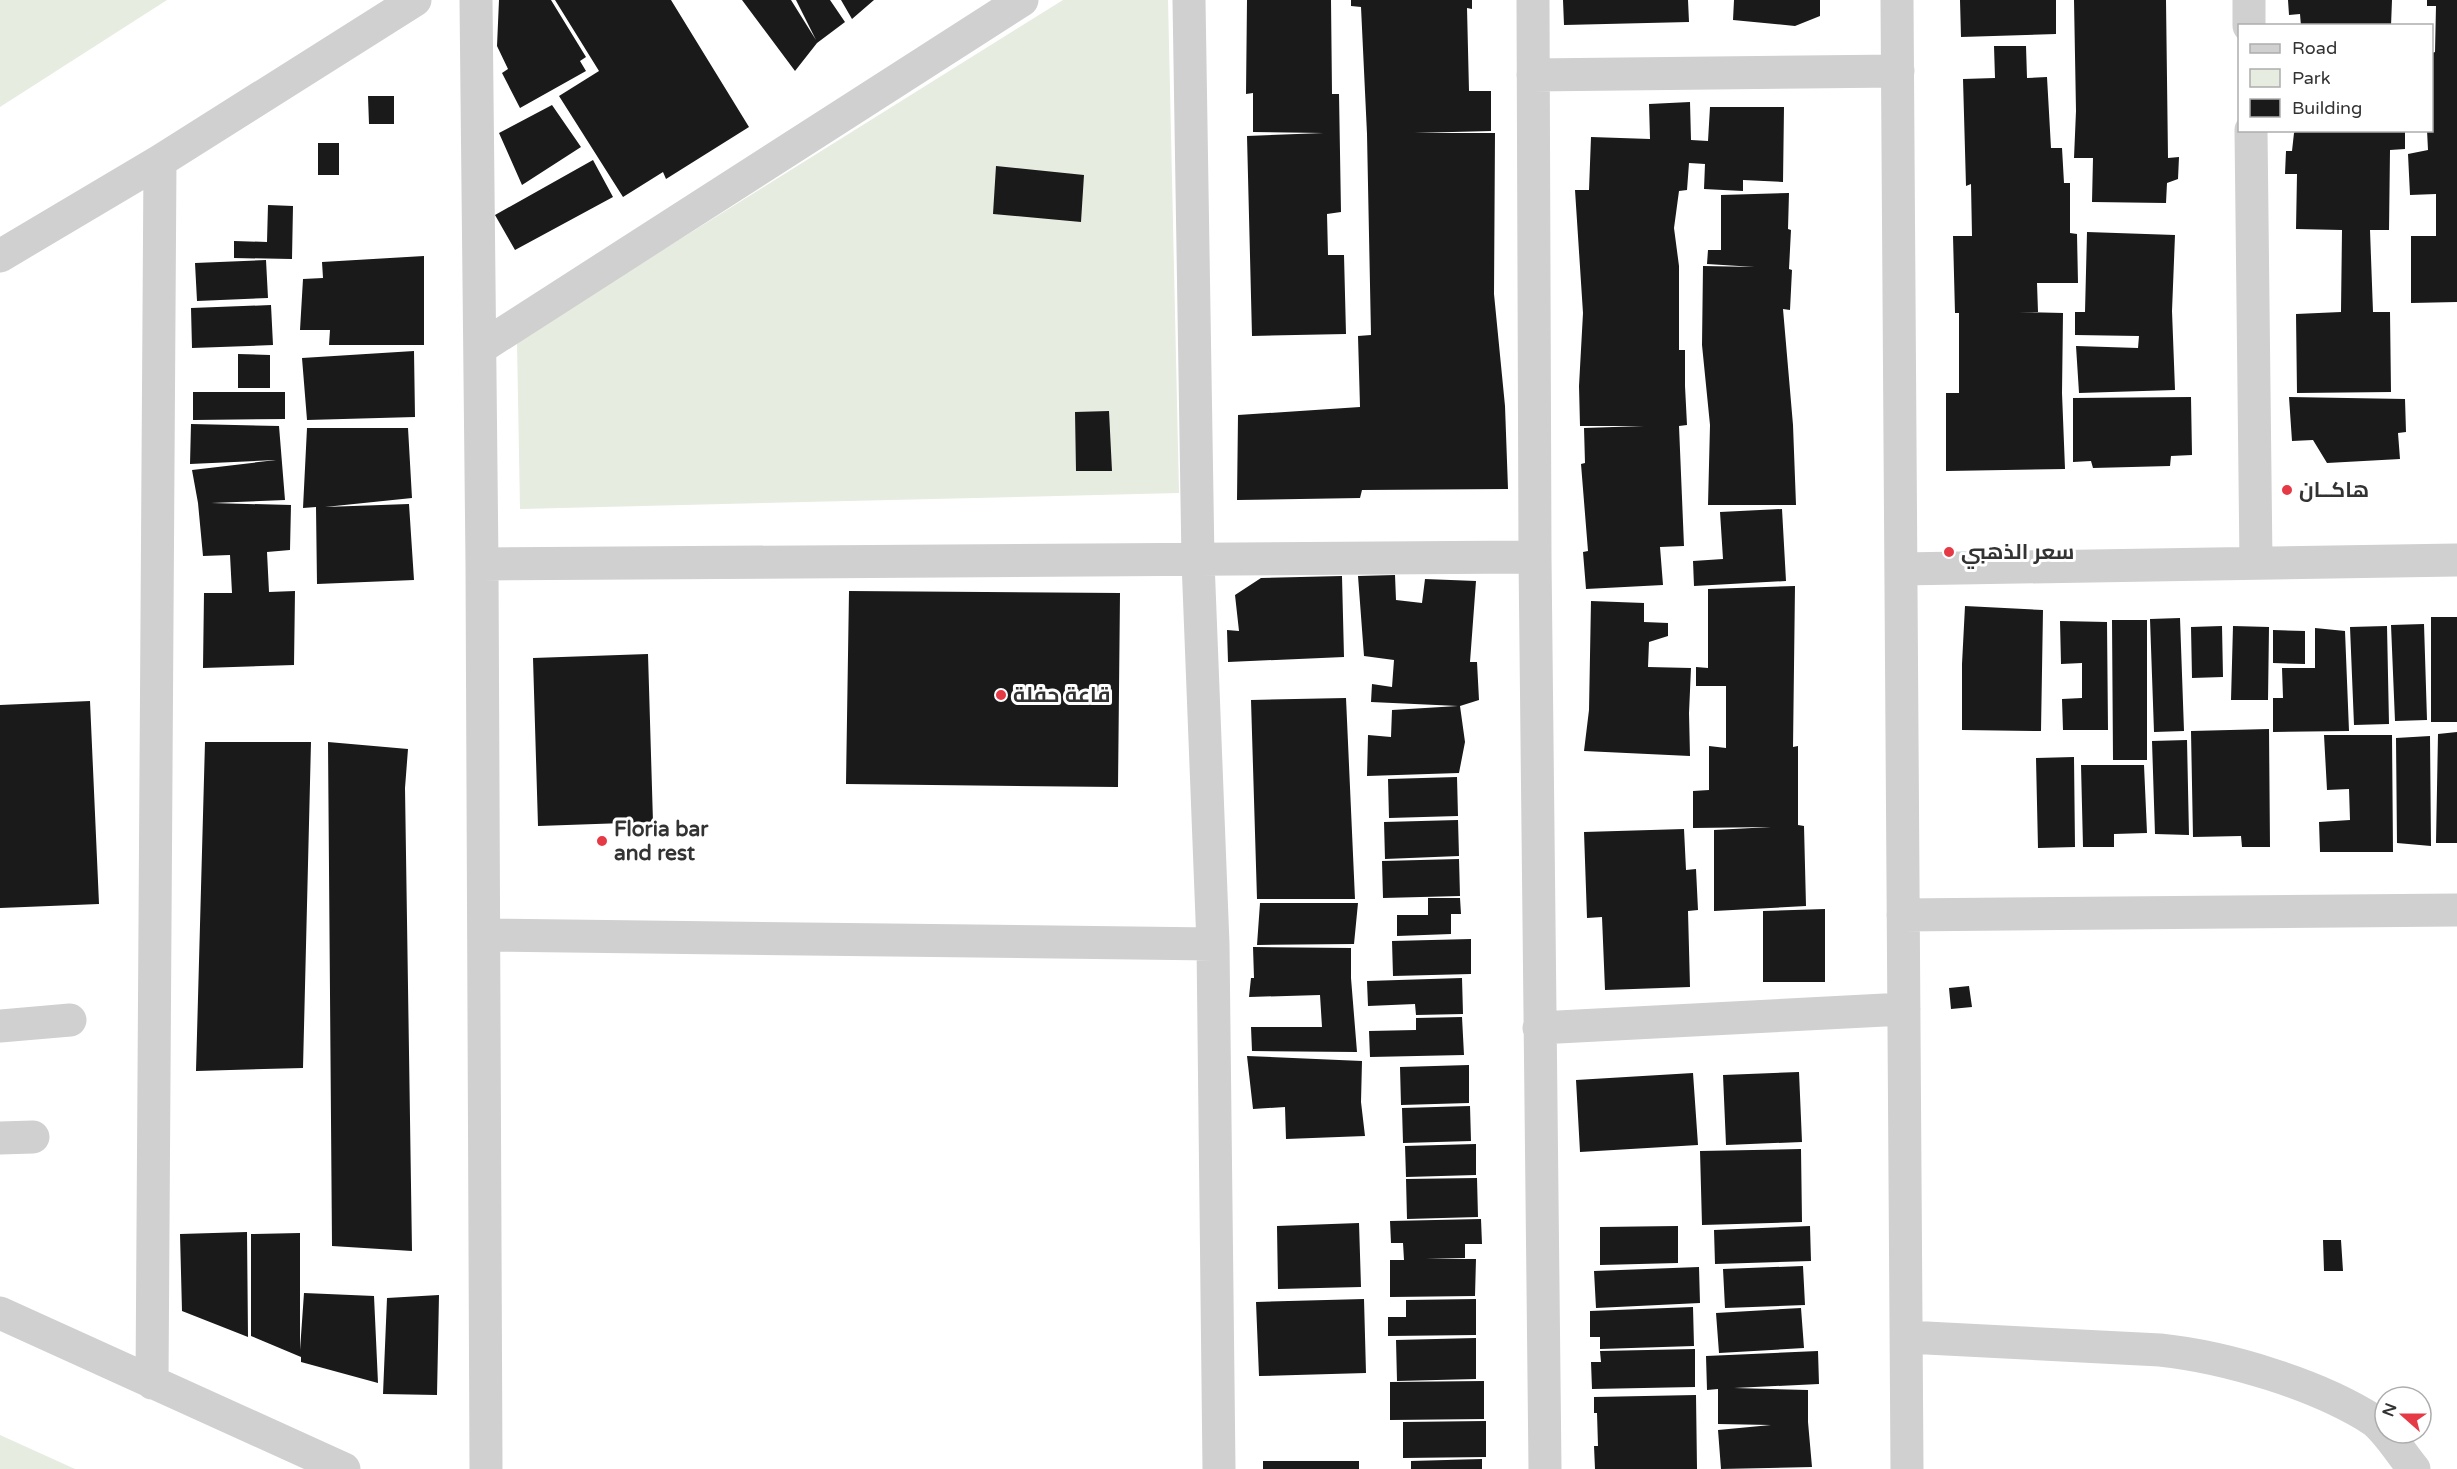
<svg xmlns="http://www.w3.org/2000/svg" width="2457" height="1469" font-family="'Varela Round',Cairo,sans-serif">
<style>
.green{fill:#e6ecdf}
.building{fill:#1a1a1a}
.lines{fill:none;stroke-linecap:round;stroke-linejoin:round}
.minor{stroke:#d0d0d0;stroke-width:33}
.poi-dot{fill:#e63946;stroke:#fff;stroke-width:2}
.labels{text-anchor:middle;stroke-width:6;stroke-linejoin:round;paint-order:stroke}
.poi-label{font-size:21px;font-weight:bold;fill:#333;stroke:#fff;text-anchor:start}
</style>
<rect width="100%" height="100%" fill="#fff"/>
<path class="green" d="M0,0H167L0,107Z
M1063,0H1168L1179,493L520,509L517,341Z
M0,1435L75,1469H0Z"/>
<path class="building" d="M499,0H551L586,57L580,61L586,71L520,108L502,73L508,69L497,46Z
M555,0H671L749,127L666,179L663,172L623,197L559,96L599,71Z
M742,0H791L816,40L796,0H830L845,22L817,43L795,71Z
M841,0H874L852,19Z
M1247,0H1331L1332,94H1339L1341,212L1327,214L1328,255H1344L1346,334L1252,336L1247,136L1324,133L1253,132V93L1246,94Z
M1351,0H1472V9L1467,8L1469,91H1491V131L1414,133H1495L1494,294L1505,406L1508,489L1362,490L1360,498L1237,500L1238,415L1360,407L1358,336L1371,335L1367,134L1361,7L1351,6Z
M1563,0H1688L1689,22L1564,25Z
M1734,0H1820V16L1795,26L1733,20Z
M1960,0H2056V34L1961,37Z
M2074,0H2166L2168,158L2179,157L2178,179L2167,183L2166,203L2092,202L2093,158H2074L2076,111Z
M2288,0H2392L2391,26H2301L2300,14L2289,15Z
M2427,0H2457V302L2411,303V236H2436V194L2410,195L2408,154L2428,150L2427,130H2432V53L2435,52L2436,6H2427Z
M1994,46H2026L2027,78L2047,77L2051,148H2062L2064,183H2070V233L2077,234L2078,283H2037L2038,312H2018L2063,313L2062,393L2065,469L1946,471V393H1959V313H1955L1953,236H1972L1971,184L1966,186L1963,79L1995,78Z
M368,96H394V124H369Z
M1690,102L1691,140L1708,141L1710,107H1784L1783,182L1743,180V191L1704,189L1705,164L1689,163L1687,190L1679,191L1674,228L1679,266V350H1685V386L1687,425L1679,426L1684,546L1660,547L1663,585L1586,589L1583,552L1588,551L1581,464L1585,463L1584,428L1644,426H1580L1579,386L1583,313L1575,190H1589L1591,137L1650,139L1649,104Z
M552,105L581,147L522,185L499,133Z
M2296,130H2405V149L2390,150L2389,230H2370L2373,312H2390L2391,392L2297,393L2296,314L2341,312L2342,230L2296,229L2297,174H2285L2286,151H2292L2294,133Z
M318,143H339V175H318Z
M593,160L613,197L515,250L495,215Z
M996,166L1084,175L1081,222L993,214Z
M1789,193L1788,229L1791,230L1789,269L1792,270L1790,310L1783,309L1793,425L1796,505H1708L1710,425L1702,345L1703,266L1755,267L1707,264L1708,250H1721V195Z
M268,205L293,206L292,259L234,258V241L267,242Z
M2087,232L2175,235L2172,311L2175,390L2079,393L2076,346L2138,348L2139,336L2075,335V312H2085Z
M424,256V345H329L330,330H300L303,279L323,278L322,262Z
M266,260L268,298L197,301L195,263Z
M271,305L273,345L192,348L191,308Z
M414,351L415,417L307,420L302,358Z
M238,354L270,355V388H238Z
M193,392H285V419L193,420Z
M2191,397L2192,455L2171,456L2170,466L2093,468L2091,461L2073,462V398Z
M2289,397L2405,399L2406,432L2398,433L2400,459L2327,463L2313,440L2292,441Z
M1109,411L1112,471H1076L1075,412Z
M191,424L279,426L285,500L211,503L291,505L290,550L267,552L269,592L295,591L294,665L203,668L204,593H232L230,555L203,556L198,503L192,470L276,460L190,464Z
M307,428H408L412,498L325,507L409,504L414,580L317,584L316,507L303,508Z
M1782,509L1786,581L1694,586L1693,561L1723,559L1720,512Z
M1395,575L1396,600L1422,603L1425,579L1476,581L1470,662H1477L1479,700L1460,706L1465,742L1459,773L1367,776L1368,735L1391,737L1392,710L1458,706L1371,702L1372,684L1392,687L1394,660L1364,656L1358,576Z
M1342,576L1344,657L1228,662L1227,630L1239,631L1235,595L1261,578Z
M1795,586L1793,747L1798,746V825L1804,826L1806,906L1714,911V830L1771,827L1693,828V791L1709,790V746L1726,748V686H1696V667L1708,668V589Z
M849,591L1120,593L1118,787L846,784Z
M1591,601L1644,603V622L1668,623V636L1649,642L1648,667L1691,668L1689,713L1690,756L1584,751L1589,710Z
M1965,606L2043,610L2041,731L1962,730V664Z
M2431,617H2457V722H2431Z
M2180,618L2184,731L2154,732L2150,619Z
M2112,620H2147V760H2113Z
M2060,621L2107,622L2108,730H2063L2062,699L2082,698V663L2061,664Z
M2424,624L2427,720L2395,721L2391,625Z
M2222,626L2223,677L2192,678L2191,627Z
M2233,626L2269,627L2268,700H2231Z
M2387,626L2389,724L2354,725L2350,627Z
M2315,628L2345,631L2349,731L2273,732V698H2283L2282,668H2315Z
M2273,630L2305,631V664L2273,663Z
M648,654L653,822L538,826L533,658Z
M1346,698L1355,899H1257L1251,700Z
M90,701L99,904L0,908V705Z
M2269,729L2270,847H2242L2241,836L2193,837L2191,731Z
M2457,732V843H2436L2438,734Z
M2324,735H2392L2393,852H2320L2319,822L2350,820L2349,789L2327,790Z
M2430,736L2431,846L2397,843L2396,738Z
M2187,740L2189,835L2155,834L2152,741Z
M205,742H311L303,1068L196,1071Z
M328,742L408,749L405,788L412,1251L332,1246Z
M2074,757L2075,847L2038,848L2036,758Z
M2081,765H2144L2147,833L2114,834V847H2083Z
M1457,777L1458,816L1389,818L1388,779Z
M1458,820L1459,856L1385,859L1384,822Z
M1684,829L1686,870L1696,869L1698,910L1688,911L1690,987L1605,990L1602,917L1587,918L1584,832Z
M1459,859L1460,896L1383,898L1382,861Z
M1428,898H1460L1461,914H1451V934L1397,936V915H1428Z
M1260,903H1358L1354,944L1257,945Z
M1825,909V982H1763V911Z
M1471,939V974L1393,976L1392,941Z
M1253,947L1351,948V978L1357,1052L1252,1051L1251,1027H1322L1320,995L1249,997L1251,978H1254Z
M1462,978L1463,1014L1416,1015L1415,1004L1368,1006L1367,981Z
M1969,986L1972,1007L1951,1009L1949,988Z
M1462,1017L1464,1055L1370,1057L1369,1031L1416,1030V1018Z
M1247,1056L1362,1061L1361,1102L1365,1136L1286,1139L1285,1107L1253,1109Z
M1469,1065V1103L1401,1105L1400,1067Z
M1799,1072L1802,1142L1726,1145L1723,1075Z
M1693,1073L1698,1145L1580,1152L1576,1080Z
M1470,1106L1471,1141L1403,1143L1402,1108Z
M1476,1144V1175L1406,1177L1405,1146Z
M1801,1149L1802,1222L1702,1225L1700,1151Z
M1477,1178L1478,1217L1407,1219L1406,1179Z
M1481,1219L1482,1244H1465V1258L1426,1259H1476L1475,1296L1390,1297V1260H1404L1403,1243H1391L1390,1221Z
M1359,1223L1361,1287L1278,1289L1277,1226Z
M1678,1226V1263L1600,1265V1227Z
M1810,1226L1811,1261L1715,1264L1714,1230Z
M247,1232L248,1337L182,1311L180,1234Z
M300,1233V1350L304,1293L374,1296L378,1383L301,1362V1357L251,1336V1234Z
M2323,1240H2341L2343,1271H2324Z
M1803,1266L1805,1305L1725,1308L1723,1269Z
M1699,1267L1700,1303L1596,1308L1594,1271Z
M439,1295L437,1395L383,1394L387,1298Z
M1364,1299L1366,1373L1259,1376L1256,1302Z
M1476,1299V1335L1388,1336V1317H1406V1300Z
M1693,1307L1694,1346L1600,1349V1337H1590V1311Z
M1801,1308L1804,1348L1719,1353L1716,1313Z
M1476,1338V1379L1397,1381L1396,1340Z
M1695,1349V1387L1592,1389L1591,1362H1601L1600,1351Z
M1818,1351L1819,1384L1734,1388L1808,1390V1422L1812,1467L1721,1469L1718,1430L1771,1425L1718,1424V1389L1707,1390L1706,1356Z
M1484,1381V1419L1390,1420V1382Z
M1696,1395L1697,1469H1595L1594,1446H1598L1597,1413H1594V1397Z
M1486,1421V1457L1403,1458V1422Z
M1482,1459V1469H1411V1461Z
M1263,1461H1359V1469H1263Z"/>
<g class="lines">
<path class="minor" d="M476,0L482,564L486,1469
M1189,0L1198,561L1213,944L1219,1469
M1533,0L1535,557L1545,1469
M1897,0L1907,1469
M2249,0V26
M1533,75L1898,71
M2251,130L2256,563
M0,256L160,161L415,0
M480,348L1022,0
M482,564L1535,557
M1901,569L2457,560
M1903,915L2457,910
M484,935L1213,944
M0,1026L70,1020
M1539,1028L1904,1009
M0,1138L33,1137
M0,1313L344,1469
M1907,1337L2160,1350C2226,1357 2317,1384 2373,1420C2387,1430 2402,1455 2414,1469
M152,1383L160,161"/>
</g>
<g class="poi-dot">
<circle cx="2287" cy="490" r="6"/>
<circle cx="1949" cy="552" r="6"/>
<circle cx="1001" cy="695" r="6"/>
<circle cx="602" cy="841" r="6"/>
</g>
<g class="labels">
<g class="poi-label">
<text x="2299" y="497">هاكــان</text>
<text x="1961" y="559">سعر الذهبي</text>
<text x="1013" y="702">قاعة حفلة</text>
<text x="614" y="836">Floria bar<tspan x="614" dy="24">and rest</tspan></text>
</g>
</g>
<rect x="2238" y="24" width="195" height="108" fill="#ffffff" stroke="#adadad" stroke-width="1.5"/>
<rect x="2250" y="44" width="30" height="9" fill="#d0d0d0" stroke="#adadad" stroke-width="1.5"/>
<text x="2292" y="54" font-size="18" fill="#333333">Road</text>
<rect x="2250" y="69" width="30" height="18" fill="#e6ecdf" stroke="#adadad" stroke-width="1.5"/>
<text x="2292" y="84" font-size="18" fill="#333333">Park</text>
<rect x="2250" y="99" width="30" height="18" fill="#1a1a1a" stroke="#adadad" stroke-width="1.5"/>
<text x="2292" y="114" font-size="18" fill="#333333">Building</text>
<g transform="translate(2403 1415) rotate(291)"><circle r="28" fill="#ffffff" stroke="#adadad" stroke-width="1.5"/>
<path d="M0-4.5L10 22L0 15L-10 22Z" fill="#e63946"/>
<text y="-9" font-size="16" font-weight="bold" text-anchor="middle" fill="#333333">N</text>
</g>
</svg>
